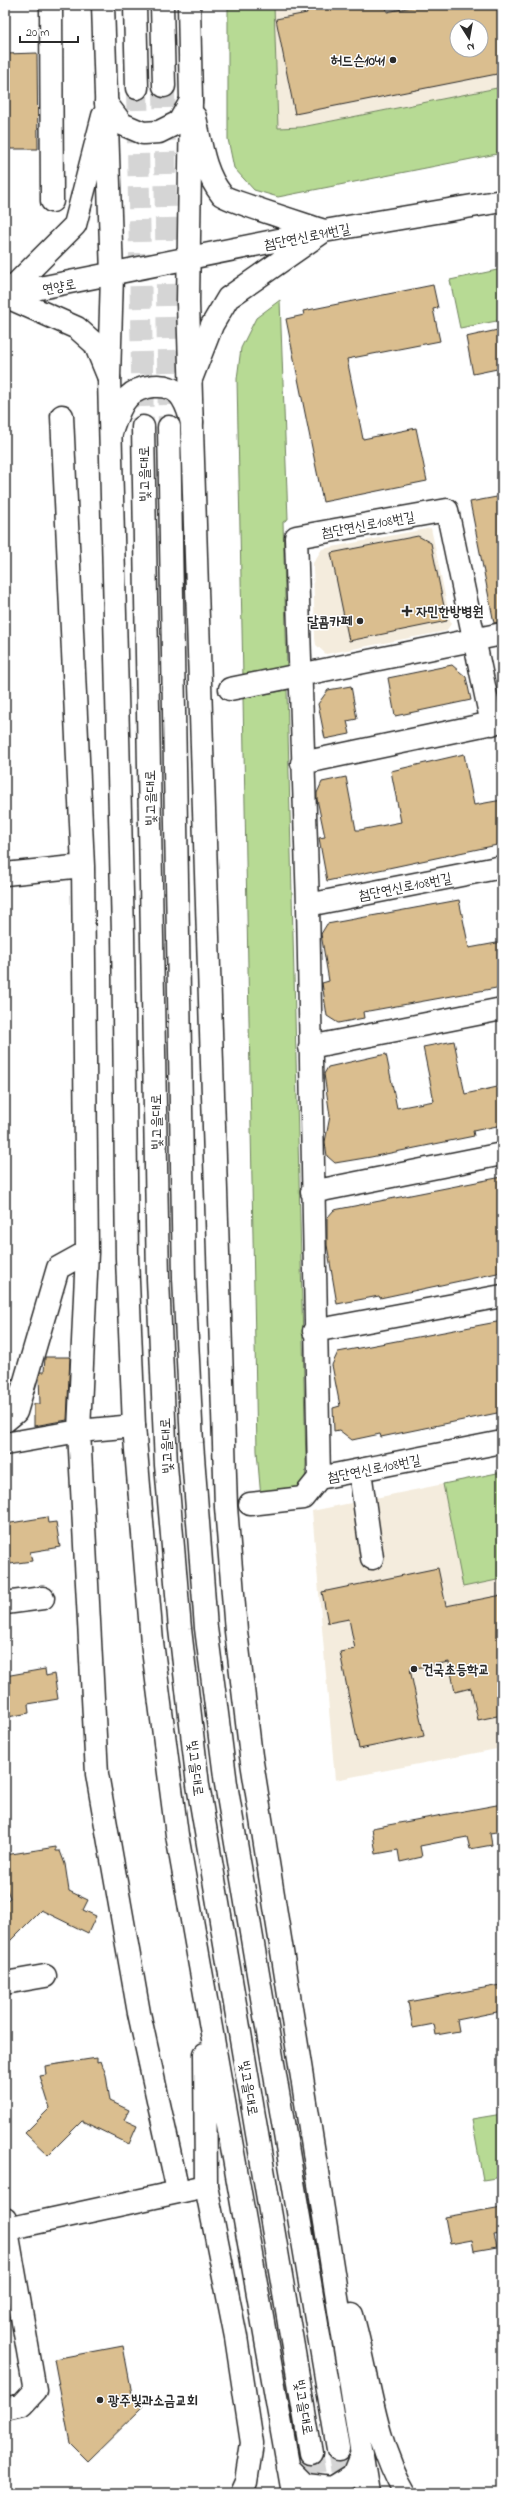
<svg xmlns="http://www.w3.org/2000/svg" width="507" height="2498" font-family="'Indie Flower','Poor Story',sans-serif">
<style>
.built{fill:#f4ecdd;fill-rule:evenodd}
.green{fill:#b7da94;stroke:#718260}
.building{fill:#dabe8f;stroke:#2b2b2b;fill-rule:evenodd}
.lines{fill:none;stroke-linecap:round;stroke-linejoin:round}
.major-tunnel{stroke:#d5d5d5;stroke-width:22;stroke-dasharray:22 11;stroke-linecap:butt}
.minor-casing{stroke:#2b2b2b;stroke-width:25}
.major-casing{stroke:#2b2b2b;stroke-width:25}
.minor{stroke:#fff;stroke-width:22}
.major{stroke:#fff;stroke-width:22}
.poi-dot{fill:#2b2b2b;stroke:#fff;stroke-width:1.5}
.labels{text-anchor:middle;stroke-width:3;stroke-linejoin:round;paint-order:stroke}
.poi-label{font-size:14px;font-weight:bold;fill:#2b2b2b;stroke:#fff;text-anchor:start}
.street-label{font-size:14px;fill:#2b2b2b;stroke:#fff}
</style>
<rect width="100%" height="100%" fill="#fff"/>
<filter id="ink" filterUnits="userSpaceOnUse"><feTurbulence type="fractalNoise" baseFrequency=".025" numOctaves="2"/><feDisplacementMap in="SourceGraphic" scale="8" xChannelSelector="R" yChannelSelector="G"/><feConvolveMatrix kernelMatrix="1 2 1 2 8 2 1 2 1" color-interpolation-filters="sRGB"/></filter>
<g filter="url(#ink)">
<path class="built" d="M274,5H502V87L302,127L278,128ZM457,26H481V50H457Z
M431,528L451,624L446,631L326,654L316,645L315,638L313,563L322,549Z
M502,1472V1748L335,1780L312,1511Z"/>
<path class="green" d="M228,5H274L278,128L302,127L502,87V153L278,197L254,190L234,168L228,139Z
M502,269V320L460,328L450,280Z
M280,300L288,519L283,522L287,670L243,678L237,379L241,348L256,318Z
M287,690L306,1464L305,1483L295,1492L261,1498L257,1451L243,698Z
M502,1472V1579L463,1587L443,1484Z
M502,2114V2177L483,2180L472,2119Z"/>
<path class="building" d="M305,5H386L387,12L422,5H502V73L295,114L276,19L307,13ZM457,26H481V50H457Z
M37,53L38,149H5V54Z
M433,285L438,308L433,309L440,341L347,359L363,439L416,428L427,481L323,502L286,319L304,315L303,311Z
M502,329V368L473,374L466,337Z
M502,496V622L494,623L470,502Z
M418,536L431,543L447,621L349,641L331,553Z
M452,665L466,677L471,700L395,716L388,678Z
M351,686L357,719L347,721L350,734L325,739L318,704L328,690Z
M464,754L474,805L502,800V844L327,881L319,838L325,837L317,799V793L322,782L346,777L356,830H360L401,822L391,771Z
M459,900L469,948L502,942V987L363,1012L364,1018L338,1023L327,1016L322,983L329,981L321,934L327,924Z
M454,1041L465,1094L502,1086V1125L473,1131L474,1136L371,1157L335,1163L327,1156L325,1142L330,1116L324,1074L328,1067L386,1054L397,1108L434,1101L423,1047Z
M502,1177V1272L380,1298L379,1296L337,1304L327,1245V1218L334,1210Z
M502,1321V1412L381,1437L380,1434L352,1440L339,1430L334,1431L333,1408L340,1406L332,1365L338,1352Z
M45,1357H70L67,1420L34,1426V1404H40L39,1376L41,1372H44Z
M47,1517L48,1523L56,1522L60,1547L30,1552L32,1561L10,1564L9,1555L5,1556V1524Z
M438,1568L446,1606L502,1595V1715L478,1720L471,1688L455,1692L449,1662L410,1669L424,1736L359,1749L340,1652L355,1649L349,1619L328,1623L322,1592Z
M45,1669L46,1676L54,1674L58,1699L28,1704L29,1713L8,1717L5,1708V1676Z
M502,1804V1831L490,1833L492,1845L470,1849L467,1837L420,1846L422,1857L400,1862L398,1850L376,1854L372,1828Z
M56,1847V1851H60L65,1864L69,1891L88,1900L83,1910L96,1916L88,1933L41,1910L5,1946V1902L10,1898L5,1884V1855Z
M500,1985L502,2011L457,2020L459,2031L436,2035L434,2024L413,2028L408,2002Z
M97,2058V2062L101,2061L106,2075L110,2101L129,2110L124,2120L137,2126L129,2144L82,2121L48,2155L25,2133L50,2108L40,2076L46,2075L45,2066Z
M502,2207V2234L494,2235L497,2247L474,2251L472,2240L450,2244L445,2217Z
M123,2346L132,2394L144,2406L88,2461L70,2443L54,2359Z"/>
<g class="lines">
<path class="major-tunnel" d="M164,86L169,427
M137,88L143,427
M338,2449L345,2493
M311,2453L318,2493"/>
<g class="minor-casing">
<path id="minor" d="M51,5L52,201
M106,103L122,124L143,133L159,132L179,122L191,101
M5,295L324,231L502,201
M5,295L75,225L103,116
M5,296L77,328L95,344L109,378
M191,379L212,325L228,298L324,231C310,226 227,200 222,195C204,173 201,145 195,117
M62,416L83,866L87,1252L79,1431L97,1774L139,2013L178,2191
M111,433C115,421 119,406 128,397C140,385 166,381 179,394C186,401 189,413 192,422
M230,689L502,634
M302,763L502,721
M5,874L83,866
M308,905L502,867
M310,1047L502,1009
M312,1192L502,1154
M314,1331L502,1296
M5,1421L16,1412L58,1268L87,1252
M5,1444L79,1431L134,1426
M360,1471L372,1558
M319,1478L308,905L296,537L447,510L492,724
M319,1478L502,1442
M250,1504L303,1498L319,1478
M5,1603L43,1598
M5,1983L45,1976
M5,2219L35,2391L22,2405L5,2409
M7,2229L206,2186"/>
</g>
<g class="major-casing">
<path id="major" d="M103,5L112,275L109,378L123,933L127,1258L134,1426L152,1642L177,1835L293,2493
M135,5L137,88
M162,5L164,86
M189,5L191,101L188,303L226,1507L236,1631L251,1756L368,2493
M143,427L158,1279L166,1465L180,1629L198,1785L311,2453
M169,427L184,1278L192,1443L206,1628L226,1784L338,2449
M205,2054L206,2186L236,2337L252,2443L246,2482L241,2493
M352,2315C369,2374 373,2439 405,2493
M288,2467L306,2485L332,2488L353,2475L362,2453"/>
</g>
<use href="#minor" class="minor"/>
<use href="#major" class="major"/>
</g>
</g>
<g class="poi-dot">
<circle cx="393" cy="60" r="4"/>
<path d="M405 605h4v4h4v4h-4v4h-4v-4h-4v-4h4z"/>
<circle cx="360" cy="621" r="4"/>
<circle cx="414" cy="1669" r="4"/>
<circle cx="100" cy="2400" r="4"/>
</g>
<g class="labels">
<g class="poi-label">
<text x="385" y="65" text-anchor="end">허드슨1041</text>
<text x="416" y="616">자민한방병원</text>
<text x="352" y="626" text-anchor="end">달콤카페</text>
<text x="422" y="1674">건국초등학교</text>
<text x="108" y="2405">광주빛과소금교회</text>
</g>
<g class="street-label">
<text transform="translate(307 236) rotate(-11)" y="5">첨단연신로91번길</text>
<text transform="translate(59 286) rotate(-10)" y="5">연양로</text>
<text transform="translate(144 474) rotate(-91)" y="5">빛고을대로</text>
<text transform="translate(368 524) rotate(-10)" y="5">첨단연신로108번길</text>
<text transform="translate(150 798) rotate(-91)" y="5">빛고을대로</text>
<text transform="translate(405 886) rotate(-11)" y="5">첨단연신로108번길</text>
<text transform="translate(156 1122) rotate(-91)" y="5">빛고을대로</text>
<text transform="translate(166 1446) rotate(-93)" y="5">빛고을대로</text>
<text transform="translate(374 1468) rotate(-11)" y="5">첨단연신로108번길</text>
<text transform="translate(196 1768) rotate(83)" y="5">빛고을대로</text>
<text transform="translate(249 2088) rotate(80)" y="5">빛고을대로</text>
<text transform="translate(304 2407) rotate(80)" y="5">빛고을대로</text>
</g>
</g>
<rect width="507" height="2498" fill="none" stroke="#fff" stroke-width="20"/>
<rect x="10" y="10" width="487" height="2478" fill="none" stroke="#2b2b2b" stroke-width="1.5" filter="url(#ink)"/>
<g transform="translate(469 38) rotate(169)"><circle r="19" fill="#ffffff" stroke="#aaaaaa"/>
<path d="M0-3L7 15L0 10L-7 15Z" fill="#2b2b2b"/>
<text y="-6" font-size="11" font-weight="bold" text-anchor="middle" fill="#2b2b2b">N</text>
</g>
<path d="M20 36v6h58v-6" fill="none" stroke="#2b2b2b" stroke-width="2"/>
<text x="26" y="36" font-size="12" fill="#2b2b2b" stroke="#ffffff" stroke-width="3" paint-order="stroke">20 m</text>
</svg>
